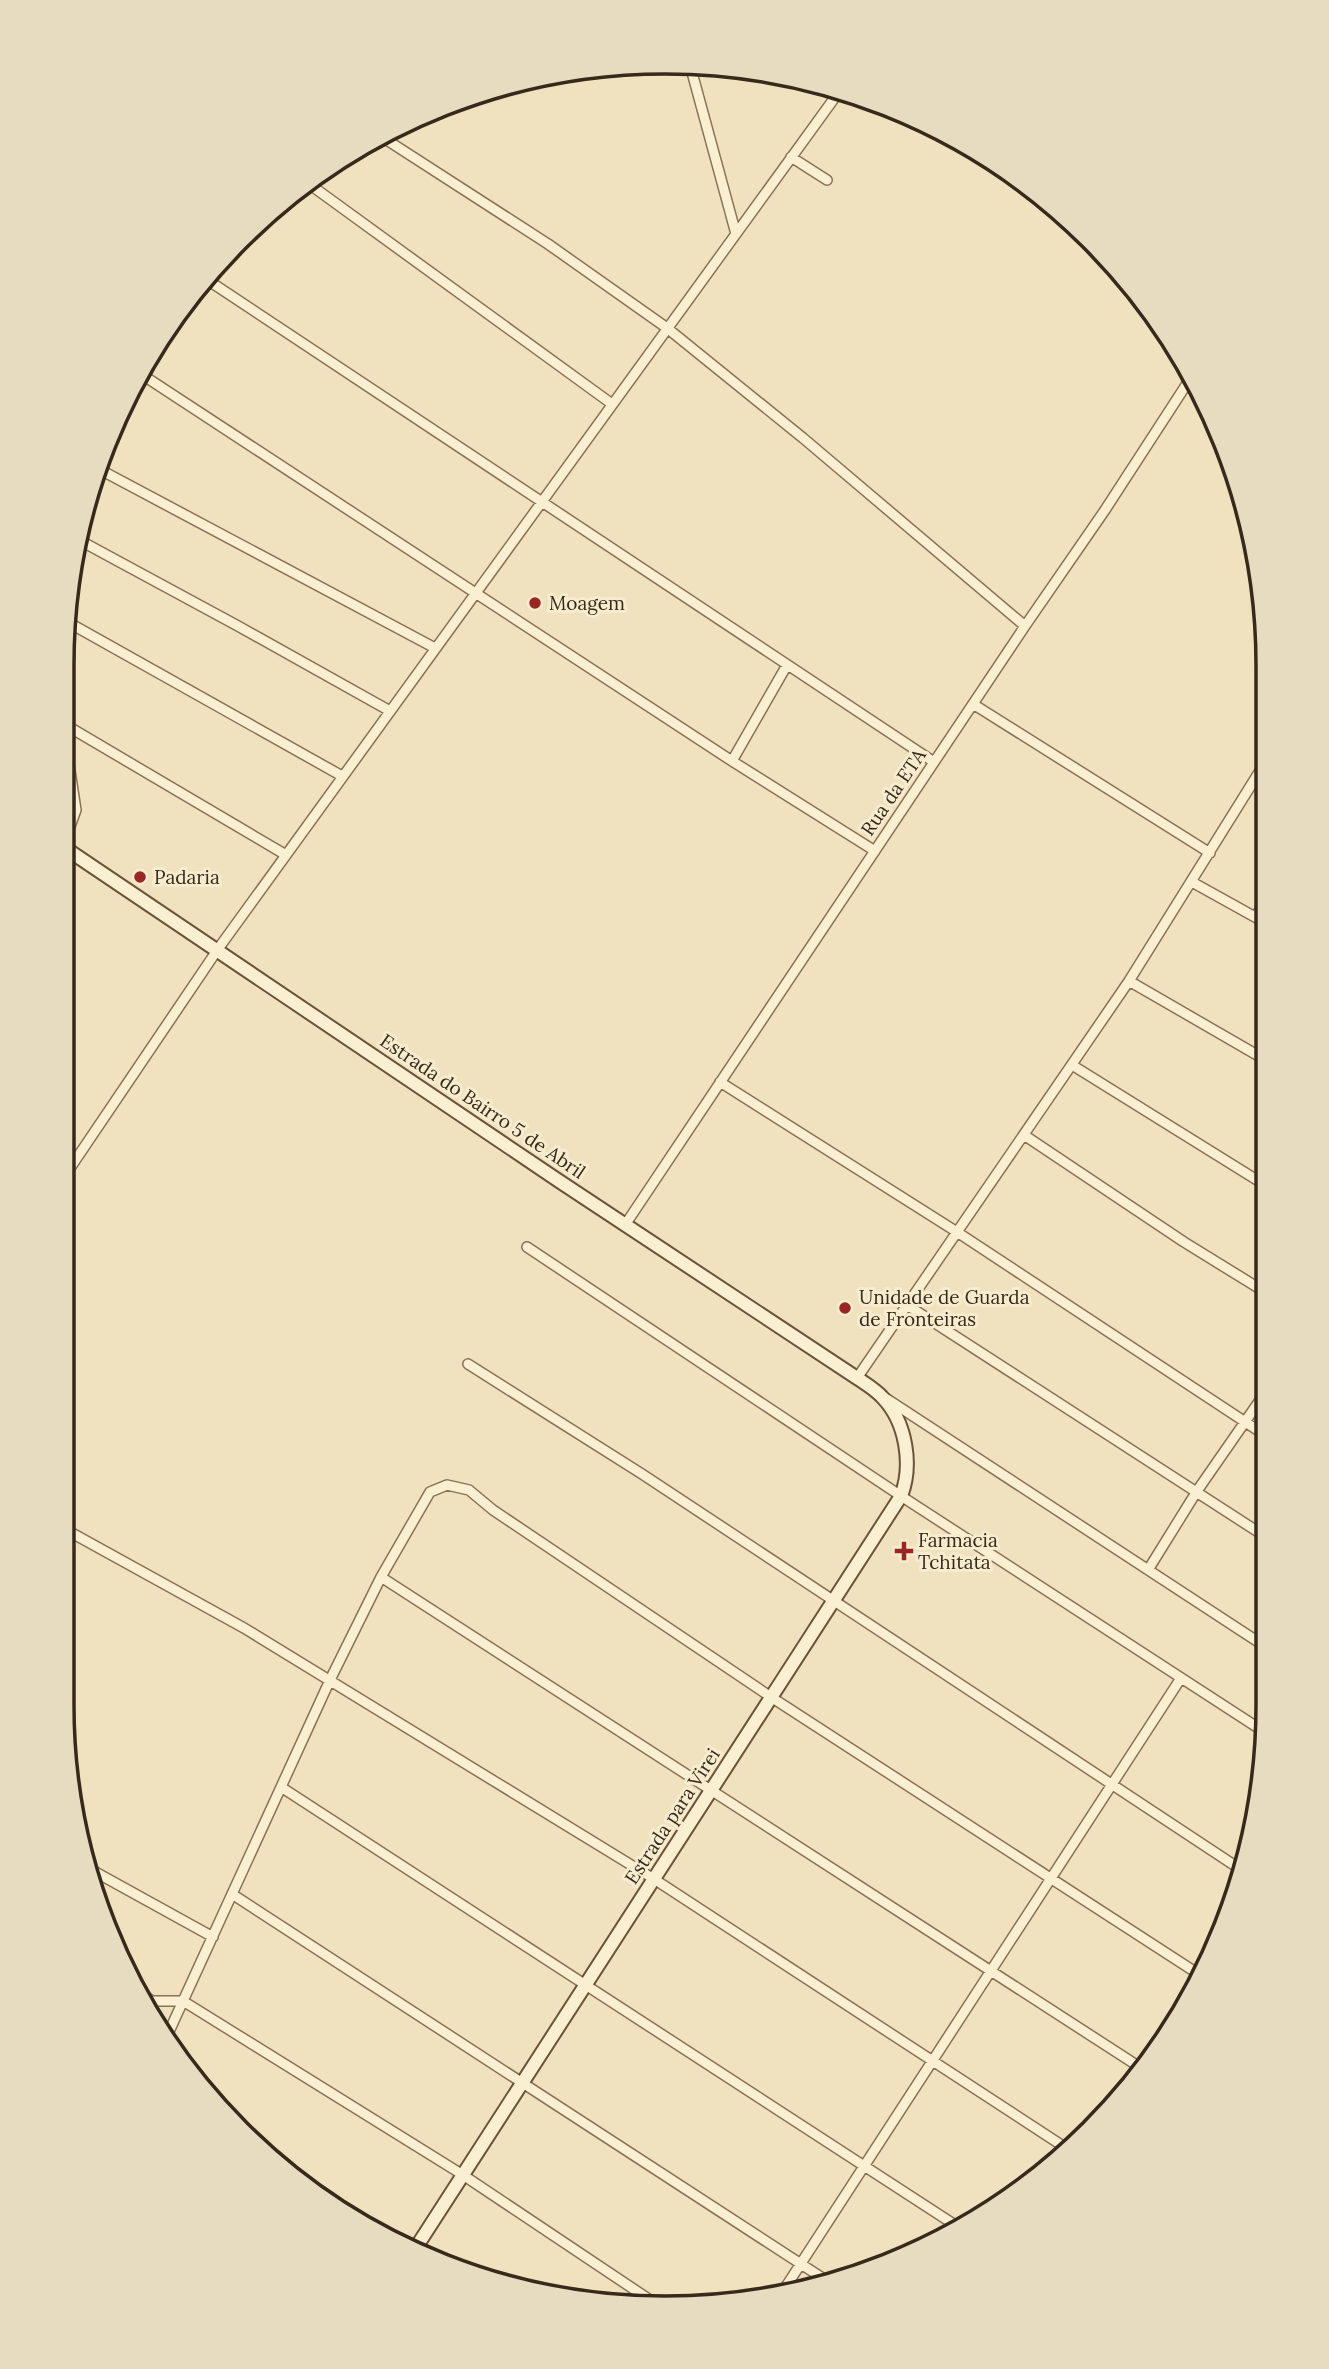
<svg xmlns="http://www.w3.org/2000/svg" width="1329" height="2369" font-family="Lora,serif">
<style>
.lines{fill:none;stroke-linecap:round;stroke-linejoin:round}
.street-casing{stroke:#897256;stroke-width:12}
.secondary-casing{stroke:#6a5339;stroke-width:16}
.street{stroke:#faefd1;stroke-width:9}
.secondary{stroke:#faefd1;stroke-width:12}
.poi-dot{fill:#9a2623;stroke:#f7ecce;stroke-width:2.5}
.labels{text-anchor:middle;stroke-width:6;stroke-linejoin:round;paint-order:stroke}
.poi-label{font-size:19px;fill:#372a1b;stroke:#f7ecce;text-anchor:start}
.street-label{font-size:19px;fill:#372a1b;stroke:#f7ecce}
.rim{fill:none;stroke:#372a1b;stroke-width:3.5}
</style>
<rect width="100%" height="100%" fill="#f0e2be"/>
<g class="lines">
<g class="street-casing">
<path id="street" d="M690,65L736,234
M379,135L548,244L667,328L803,438L1025,626
M791,157L827,180
M305,181L612,404
M203,277L934,762
M138,372L732,761L875,851
M95,467L435,648
M79,540L238,626L390,711
M64,620L342,776
M973,704L1210,853
M62,718L76,810L63,846
M64,724L286,855
M732,761L787,665
M1192,882L1264,922
M1255,917L1264,904
M1129,981L1264,1059
M1072,1065L1265,1185
M720,1082L957,1232L1265,1435
M1024,1135L1184,1242L1265,1292
M62,1180L218,949L841,89
M625,1225L1025,626L1105,510L1190,379
M527,1247L901,1496L1266,1733
M907,1305L1266,1537
M468,1364L642,1474L1243,1871
M857,1378L1129,981L1263,766
M887,1399L1266,1647
M61,1527L244,1628L654,1879L1069,2150
M1148,1570L1197,1491L1265,1393
M381,1577L1138,2066
M281,1787L955,2225
M88,1868L213,1937
M232,1894L824,2279
M146,1997L152,2001H183L463,2175L653,2302
M167,2036L330,1680L381,1577L430,1492L447,1485L469,1490L493,1510L771,1697L1200,1975
M785,2288L1181,1678"/>
</g>
<g class="secondary-casing">
<path id="secondary" d="M62,846L559,1181L857,1378C866,1384 876,1390 883,1398C906,1422 913,1465 901,1496L417,2246"/>
</g>
<use href="#street" class="street"/>
<use href="#secondary" class="secondary"/>
</g>
<g class="poi-dot">
<circle cx="535" cy="603" r="7"/>
<circle cx="140" cy="877" r="7"/>
<circle cx="845" cy="1308" r="7"/>
<path d="M900.5 1540.5h7v7h7v7h-7v7h-7v-7h-7v-7h7z"/>
</g>
<g class="labels">
<g class="poi-label">
<text x="549" y="610">Moagem</text>
<text x="154" y="884">Padaria</text>
<text x="859" y="1304">Unidade de Guarda<tspan x="859" dy="22">de Fronteiras</tspan></text>
<text x="918" y="1547">Farmacia<tspan x="918" dy="22">Tchitata</tspan></text>
</g>
<g class="street-label">
<text transform="translate(893 792) rotate(-56)" y="7">Rua da ETA</text>
<text transform="translate(483 1106) rotate(34)" y="7">Estrada do Bairro 5 de Abril</text>
<text transform="translate(672 1816) rotate(-57)" y="7">Estrada para Virei</text>
</g>
</g>
<path d="M0 0H1329V2369H0ZM665 74H665A591 591 0 0 1 1256 665V1705A591 591 0 0 1 665 2296H665A591 591 0 0 1 74 1705V665A591 591 0 0 1 665 74Z" fill="#e8dcc0" fill-rule="evenodd"/>
<path class="rim" d="M665 74H665A591 591 0 0 1 1256 665V1705A591 591 0 0 1 665 2296H665A591 591 0 0 1 74 1705V665A591 591 0 0 1 665 74Z"/>
</svg>
